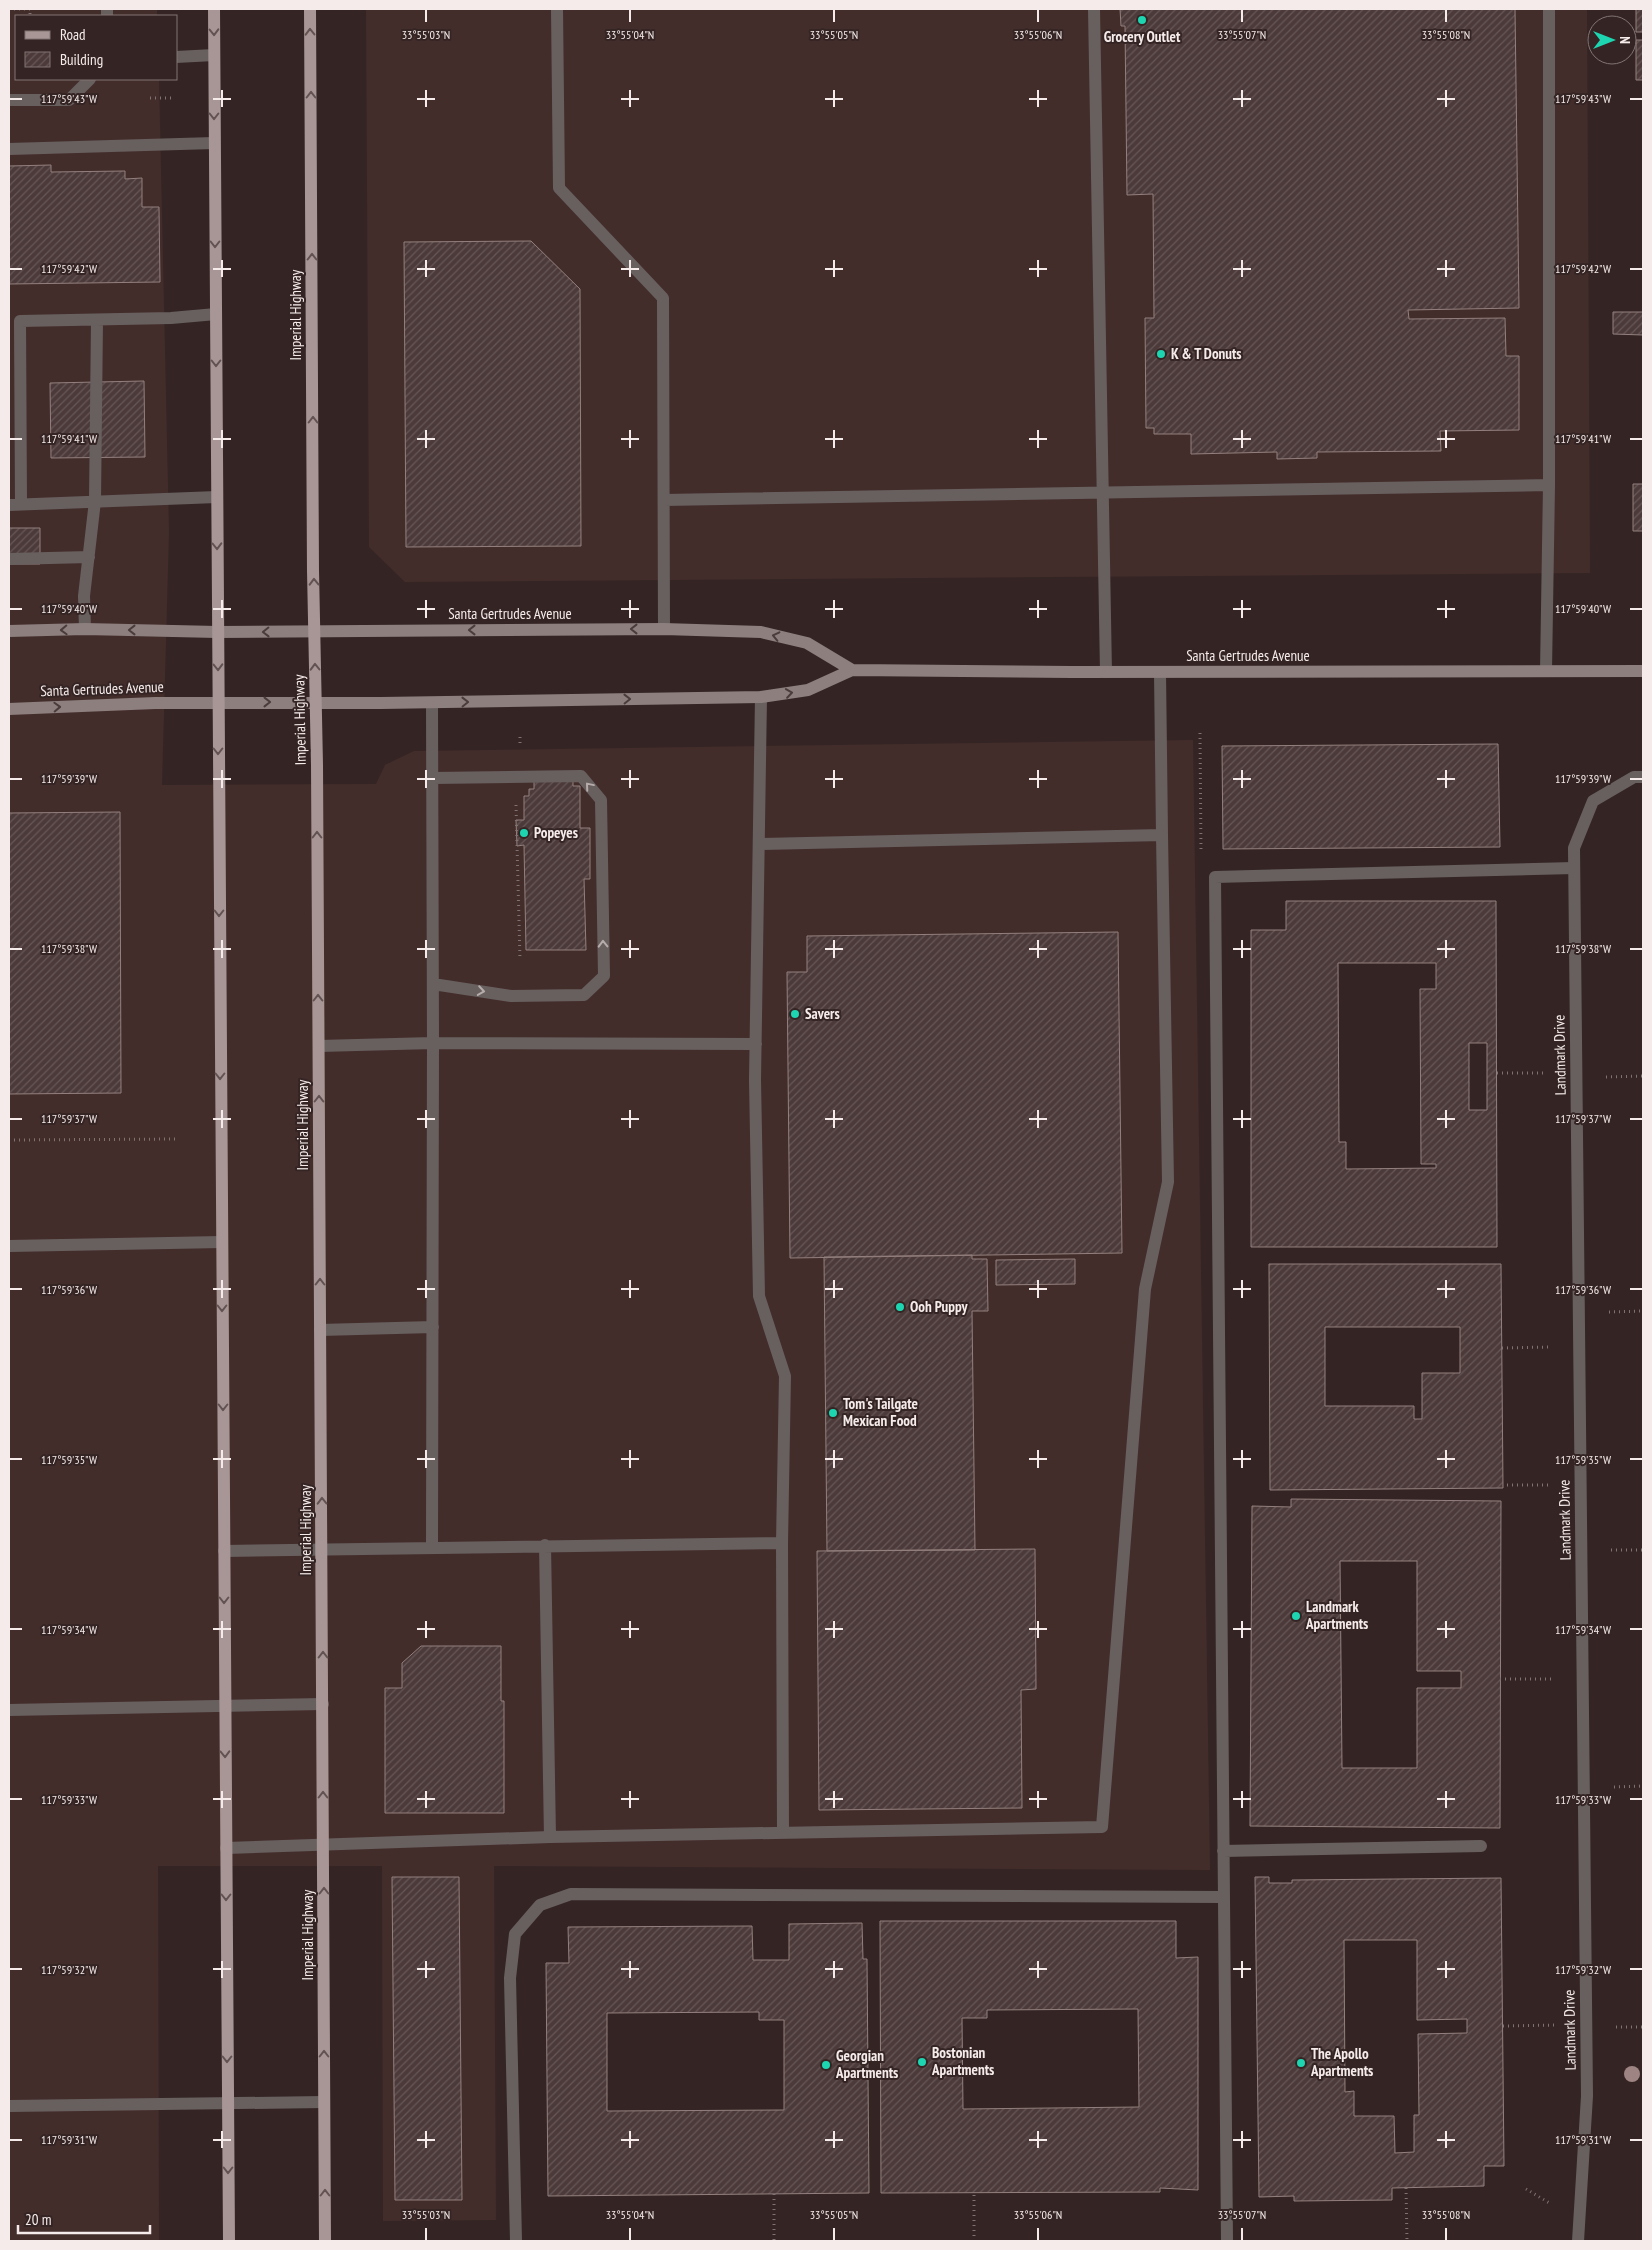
<svg xmlns="http://www.w3.org/2000/svg" width="1652" height="2250" font-family="'PT Sans Narrow',sans-serif">
<style>
.built{fill:#432d2b}
.building{fill:url(#building-hatch);stroke:#93807e;fill-rule:evenodd}
.lines{fill:none;stroke-linecap:round;stroke-linejoin:round}
.path{stroke:#7f7271;stroke-width:3;stroke-dasharray:1 4;stroke-linecap:butt}
.service{stroke:#68605f;stroke-width:12}
.minor{stroke:#68605f;stroke-width:12}
.secondary{stroke:#8c7f7e;stroke-width:12}
.primary{stroke:#a79695;stroke-width:12}
.tree{fill:#9e8482}
.oneway{stroke:#625251}
.oneway2{stroke:#4a3c3a}
.oneway3{stroke:#b6acab}
.ticks{fill:none;stroke:#f5ebea;stroke-width:2}
.poi-dot{fill:#1dd5b1;stroke:#342524;stroke-width:2}
.labels{text-anchor:middle;stroke-width:4;stroke-linejoin:round;paint-order:stroke}
.poi-label{font-size:15px;font-weight:bold;fill:#f5ebea;stroke:#342524;text-anchor:start}
.street-label{font-size:15px;fill:#f5ebea;stroke:#342524}
.ticks-label{font-size:12px;text-anchor:middle;fill:#f5ebea;stroke:#342524;stroke-width:4;stroke-linejoin:round;paint-order:stroke}
</style>
<defs>
<pattern id="building-hatch" width="6" height="6" patternUnits="userSpaceOnUse" patternTransform="scale(1.25)"><rect width="6" height="6" fill="#4b3a39"/><path d="M-1 1l2-2M0 6l6-6M5 7l2-2" fill="none" stroke="#665756"/></pattern>
</defs>
<rect width="100%" height="100%" fill="#342524"/>
<path class="built" d="M9,9H157V16H16V79H159L169,532L162,785L376,784L385,765L414,751L1193,740L1210,1870L494,1866L496,2220L383,2221L382,1866H158L159,2241H9Z
M366,9H1587L1590,573L405,582L369,547Z"/>
<path class="building" d="M1120,9H1515L1519,308L1408,310L1409,319L1505,318L1506,356H1519V430L1440,431L1441,451L1317,452V458L1277,459V452L1191,454V434H1154V428H1146L1145,318H1154L1153,194L1127,195L1125,26H1121Z
M1636,9H1643V32H1636Z
M1636,40H1643V80H1636Z
M51,165V172L125,171V179L142,178V207H159L160,282L9,284V166Z
M531,241L580,289L581,546L406,547L404,242Z
M1613,312H1643V335L1613,334Z
M144,381L145,457L51,458L50,383Z
M1633,484H1643V531H1633Z
M9,528H40V564H9Z
M1498,744L1500,847L1223,849L1222,746Z
M573,778V786H580V828H590V879H584L586,950H526L524,845L517,846L516,820H524V796H529V789H534V779Z
M120,812L121,1093L9,1094V813Z
M1286,901H1496L1497,1247H1251V930H1286ZM1338,963H1436V989H1420L1421,1164H1436V1168L1346,1169V1142H1339ZM1469,1043H1487V1110H1469Z
M1118,932L1122,1253L790,1258L787,972H807V936Z
M972,1255V1259H987L988,1311H972L975,1550L827,1551L824,1257Z
M1075,1259V1284L996,1285V1260Z
M1269,1264H1501L1503,1488L1270,1490ZM1325,1327H1460V1373H1422V1419H1414V1406H1325Z
M1291,1499L1501,1501L1500,1828L1250,1826L1252,1506L1291,1507ZM1340,1561H1417V1671H1461V1688H1417V1768H1342Z
M1035,1549L1036,1689L1021,1690L1022,1808L819,1810L817,1551Z
M421,1646H501V1701H504V1813H385V1688H402V1663Z
M392,1877H459L462,2200H395Z
M1255,1877H1269V1883H1292V1880L1501,1878L1504,2166H1484V2186L1392,2188V2200L1294,2201V2196L1259,2197ZM1344,1940H1417V2020L1467,2019V2033L1418,2034L1419,2115H1414V2152L1395,2153L1394,2116H1354V2091L1345,2092Z
M880,1921H1176V1958L1198,1957V2190L1160,2188V2192L881,2193ZM1138,2009L1139,2107L963,2109L962,2018H987V2010Z
M862,1923L863,1959H867L869,2193L548,2196L546,1963H569L568,1927L752,1926L753,1960H789V1924ZM759,2012V2020H784V2110L607,2111V2013Z"/>
<g class="lines">
<path class="path" d="M9,9H30V16
M150,98H171
M1200,733L1201,850
M520,737V746
M516,805L520,960
M1497,1073H1546
M1606,1077L1643,1076
M9,1140L179,1139
M1609,1312L1643,1311
M1502,1348L1549,1347
M1507,1485H1551
M1611,1550H1643
M1500,1679H1552
M1614,1787L1643,1786
M1503,2026L1557,2025
M1616,2027H1643
M1406,2188L1407,2241
M1526,2189L1551,2204
M774,2194V2241
M974,2241V2193"/>
<path class="service" d="M107,9V16
M557,9L559,188L663,298L664,629
M1094,9L1106,672
M1549,9V485
M176,57L214,55
M9,100H69L90,79
M9,149L214,143
M664,500L1549,485L1546,671
M21,504L20,321L171,318L216,314
M9,505L217,497
M9,559L89,557
M85,629L84,596L95,501L97,320
M761,697L755,1080L759,1296L785,1376L782,1543L783,1832
M432,703L433,1043L756,1044
M433,778L581,776L601,800L604,976L584,995L511,996L433,984
M759,844L1162,835L1160,672
M319,1046L433,1043L432,1547
M9,1246L222,1242
M320,1330L433,1327
M545,1545L550,1837
M224,1551L782,1543
M9,1710L323,1704
M226,1848L550,1837L1102,1827L1145,1289L1168,1182L1162,835
M1223,1851L1481,1846
M9,2106L324,2102
M516,2241L510,1978L515,1934L540,1905L571,1894L1223,1897
M1227,2241L1215,877L1574,868"/>
<path class="minor" d="M1578,2241L1587,2096L1574,848L1593,801L1634,777H1643"/>
<path class="secondary" d="M9,631L85,629L217,632L664,629L761,632L807,643L852,670
M9,709L155,703H381L761,697L808,690L852,670L1072,672L1643,671"/>
<path class="primary" d="M214,9L229,2241
M310,9L313,571L317,765L325,2241"/>
</g>
<circle class="tree" cx="1632" cy="2074" r="8"/>
<defs><path id="oneway-chevron" d="M-2-3.5L2.5 0L-2 3.5" fill="none" stroke-width="1.6" stroke-linecap="round" stroke-linejoin="round" transform="scale(1.25)"/></defs>
<g class="oneway">
<use href="#oneway-chevron" transform="translate(214 32) rotate(89)"/>
<use href="#oneway-chevron" transform="translate(310 32) rotate(-91)"/>
<use href="#oneway-chevron" transform="translate(311 95) rotate(-90)"/>
<use href="#oneway-chevron" transform="translate(214 116) rotate(90)"/>
<use href="#oneway-chevron" transform="translate(215 244) rotate(90)"/>
<use href="#oneway-chevron" transform="translate(312 257) rotate(-90)"/>
<use href="#oneway-chevron" transform="translate(216 363) rotate(90)"/>
<use href="#oneway-chevron" transform="translate(313 420) rotate(-90)"/>
<use href="#oneway-chevron" transform="translate(217 546) rotate(89)"/>
<use href="#oneway-chevron" transform="translate(314 582) rotate(-91)"/>
<use href="#oneway-chevron" transform="translate(218 667) rotate(89)"/>
<use href="#oneway-chevron" transform="translate(315 667) rotate(-91)"/>
<use href="#oneway-chevron" transform="translate(218 751) rotate(90)"/>
<use href="#oneway-chevron" transform="translate(317 835) rotate(-90)"/>
<use href="#oneway-chevron" transform="translate(219 913) rotate(90)"/>
<use href="#oneway-chevron" transform="translate(318 998) rotate(-90)"/>
<use href="#oneway-chevron" transform="translate(220 1076) rotate(90)"/>
<use href="#oneway-chevron" transform="translate(319 1099) rotate(-90)"/>
<use href="#oneway-chevron" transform="translate(320 1282) rotate(-90)"/>
<use href="#oneway-chevron" transform="translate(222 1308) rotate(90)"/>
<use href="#oneway-chevron" transform="translate(223 1407) rotate(90)"/>
<use href="#oneway-chevron" transform="translate(322 1501) rotate(-91)"/>
<use href="#oneway-chevron" transform="translate(224 1600) rotate(90)"/>
<use href="#oneway-chevron" transform="translate(323 1655) rotate(-90)"/>
<use href="#oneway-chevron" transform="translate(225 1754) rotate(89)"/>
<use href="#oneway-chevron" transform="translate(323 1795) rotate(-90)"/>
<use href="#oneway-chevron" transform="translate(324 1891) rotate(-90)"/>
<use href="#oneway-chevron" transform="translate(226 1897) rotate(90)"/>
<use href="#oneway-chevron" transform="translate(324 2054) rotate(-90)"/>
<use href="#oneway-chevron" transform="translate(227 2059) rotate(90)"/>
<use href="#oneway-chevron" transform="translate(228 2170) rotate(90)"/>
<use href="#oneway-chevron" transform="translate(325 2193) rotate(-90)"/>
</g>
<g class="oneway2">
<use href="#oneway-chevron" transform="translate(634 629) rotate(180)"/>
<use href="#oneway-chevron" transform="translate(64 630) rotate(178)"/>
<use href="#oneway-chevron" transform="translate(132 630) rotate(180)"/>
<use href="#oneway-chevron" transform="translate(472 630) rotate(180)"/>
<use href="#oneway-chevron" transform="translate(266 632) rotate(179)"/>
<use href="#oneway-chevron" transform="translate(776 636) rotate(-167)"/>
<use href="#oneway-chevron" transform="translate(789 693) rotate(-8)"/>
<use href="#oneway-chevron" transform="translate(627 699) rotate(-1)"/>
<use href="#oneway-chevron" transform="translate(267 702)"/>
<use href="#oneway-chevron" transform="translate(465 702) rotate(-1)"/>
<use href="#oneway-chevron" transform="translate(57 707) rotate(-2)"/>
</g>
<g class="oneway3">
<use href="#oneway-chevron" transform="translate(589 786) rotate(-130)"/>
<use href="#oneway-chevron" transform="translate(603 944) rotate(-91)"/>
<use href="#oneway-chevron" transform="translate(481 991) rotate(9)"/>
</g>
<path class="ticks" d="M426,10V22M630,10V22M834,10V22M1038,10V22M1242,10V22M1446,10V22M222,90V107M426,90V107M630,90V107M834,90V107M1038,90V107M1242,90V107M1446,90V107M10,99H22M213,99H231M417,99H435M621,99H639M825,99H843M1029,99H1047M1233,99H1251M1437,99H1455M1630,99H1642M222,260V277M426,260V277M630,260V277M834,260V277M1038,260V277M1242,260V277M1446,260V277M10,269H22M213,269H231M417,269H435M621,269H639M825,269H843M1029,269H1047M1233,269H1251M1437,269H1455M1630,269H1642M222,430V448M426,430V448M630,430V448M834,430V448M1038,430V448M1242,430V448M1446,430V448M10,439H22M213,439H231M417,439H435M621,439H639M825,439H843M1029,439H1047M1233,439H1251M1437,439H1455M1630,439H1642M222,600V618M426,600V618M630,600V618M834,600V618M1038,600V618M1242,600V618M1446,600V618M10,609H22M213,609H231M417,609H435M621,609H639M825,609H843M1029,609H1047M1233,609H1251M1437,609H1455M1630,609H1642M222,770V788M426,770V788M630,770V788M834,770V788M1038,770V788M1242,770V788M1446,770V788M10,779H22M213,779H231M417,779H435M621,779H639M825,779H843M1029,779H1047M1233,779H1251M1437,779H1455M1630,779H1642M222,940V958M426,940V958M630,940V958M834,940V958M1038,940V958M1242,940V958M1446,940V958M10,949H22M213,949H231M417,949H435M621,949H639M825,949H843M1029,949H1047M1233,949H1251M1437,949H1455M1630,949H1642M222,1110V1128M426,1110V1128M630,1110V1128M834,1110V1128M1038,1110V1128M1242,1110V1128M1446,1110V1128M10,1119H22M213,1119H231M417,1119H435M621,1119H639M825,1119H843M1029,1119H1047M1233,1119H1251M1437,1119H1455M1630,1119H1642M222,1280V1298M426,1280V1298M630,1280V1298M834,1280V1298M1038,1280V1298M1242,1280V1298M1446,1280V1298M10,1289H22M213,1289H231M417,1289H435M621,1289H639M825,1289H843M1029,1289H1047M1233,1289H1251M1437,1289H1455M1630,1289H1642M222,1450V1468M426,1450V1468M630,1450V1468M834,1450V1468M1038,1450V1468M1242,1450V1468M1446,1450V1468M10,1459H22M213,1459H231M417,1459H435M621,1459H639M825,1459H843M1029,1459H1047M1233,1459H1251M1437,1459H1455M1630,1459H1642M222,1621V1638M426,1621V1638M630,1621V1638M834,1621V1638M1038,1621V1638M1242,1621V1638M1446,1621V1638M10,1629H22M213,1629H231M417,1629H435M621,1629H639M825,1629H843M1029,1629H1047M1233,1629H1251M1437,1629H1455M1630,1629H1642M222,1791V1808M426,1791V1808M630,1791V1808M834,1791V1808M1038,1791V1808M1242,1791V1808M1446,1791V1808M10,1799H22M213,1799H231M417,1799H435M621,1799H639M825,1799H843M1029,1799H1047M1233,1799H1251M1437,1799H1455M1630,1799H1642M222,1961V1978M426,1961V1978M630,1961V1978M834,1961V1978M1038,1961V1978M1242,1961V1978M1446,1961V1978M10,1969H22M213,1969H231M417,1969H435M621,1969H639M825,1969H843M1029,1969H1047M1233,1969H1251M1437,1969H1455M1630,1969H1642M222,2131V2148M426,2131V2148M630,2131V2148M834,2131V2148M1038,2131V2148M1242,2131V2148M1446,2131V2148M10,2140H22M213,2140H231M417,2140H435M621,2140H639M825,2140H843M1029,2140H1047M1233,2140H1251M1437,2140H1455M1630,2140H1642M426,2228V2240M630,2228V2240M834,2228V2240M1038,2228V2240M1242,2228V2240M1446,2228V2240"/>
<g class="poi-dot">
<circle cx="1142" cy="20" r="5"/>
<circle cx="1161" cy="354" r="5"/>
<circle cx="524" cy="833" r="5"/>
<circle cx="795" cy="1014" r="5"/>
<circle cx="900" cy="1307" r="5"/>
<circle cx="833" cy="1413" r="5"/>
<circle cx="1296" cy="1616" r="5"/>
<circle cx="922" cy="2062" r="5"/>
<circle cx="1301" cy="2063" r="5"/>
<circle cx="826" cy="2065" r="5"/>
</g>
<g class="labels">
<g class="poi-label">
<text x="1142" y="42" text-anchor="middle">Grocery Outlet</text>
<text x="1171" y="359">K &amp; T Donuts</text>
<text x="534" y="838">Popeyes</text>
<text x="805" y="1019">Savers</text>
<text x="910" y="1312">Ooh Puppy</text>
<text x="843" y="1409">Tom's Tailgate<tspan x="843" dy="17">Mexican Food</tspan></text>
<text x="1306" y="1612">Landmark<tspan x="1306" dy="17">Apartments</tspan></text>
<text x="932" y="2058">Bostonian<tspan x="932" dy="17">Apartments</tspan></text>
<text x="1311" y="2059">The Apollo<tspan x="1311" dy="17">Apartments</tspan></text>
<text x="836" y="2061">Georgian<tspan x="836" dy="17">Apartments</tspan></text>
</g>
<g class="street-label">
<text transform="translate(296 315) rotate(-90)" y="5">Imperial Highway</text>
<text x="510" y="619">Santa Gertrudes Avenue</text>
<text x="1248" y="661">Santa Gertrudes Avenue</text>
<text transform="translate(102 689) rotate(-2)" y="5">Santa Gertrudes Avenue</text>
<text transform="translate(300 720) rotate(-91)" y="5">Imperial Highway</text>
<text transform="translate(1560 1055) rotate(-91)" y="5">Landmark Drive</text>
<text transform="translate(303 1125) rotate(-90)" y="5">Imperial Highway</text>
<text transform="translate(1565 1520) rotate(-91)" y="5">Landmark Drive</text>
<text transform="translate(306 1530) rotate(-90)" y="5">Imperial Highway</text>
<text transform="translate(308 1935) rotate(-90)" y="5">Imperial Highway</text>
<text transform="translate(1570 2030) rotate(-91)" y="5">Landmark Drive</text>
</g>
</g>
<g class="ticks-label">
<text x="426" y="39">33°55'03"N</text>
<text x="630" y="39">33°55'04"N</text>
<text x="834" y="39">33°55'05"N</text>
<text x="1038" y="39">33°55'06"N</text>
<text x="1242" y="39">33°55'07"N</text>
<text x="1446" y="39">33°55'08"N</text>
<text x="1583" y="103">117°59'43"W</text>
<text x="69" y="103">117°59'43"W</text>
<text x="1583" y="273">117°59'42"W</text>
<text x="69" y="273">117°59'42"W</text>
<text x="1583" y="443">117°59'41"W</text>
<text x="69" y="443">117°59'41"W</text>
<text x="1583" y="613">117°59'40"W</text>
<text x="69" y="613">117°59'40"W</text>
<text x="1583" y="783">117°59'39"W</text>
<text x="69" y="783">117°59'39"W</text>
<text x="1583" y="953">117°59'38"W</text>
<text x="69" y="953">117°59'38"W</text>
<text x="1583" y="1123">117°59'37"W</text>
<text x="69" y="1123">117°59'37"W</text>
<text x="1583" y="1294">117°59'36"W</text>
<text x="69" y="1294">117°59'36"W</text>
<text x="1583" y="1464">117°59'35"W</text>
<text x="69" y="1464">117°59'35"W</text>
<text x="1583" y="1634">117°59'34"W</text>
<text x="69" y="1634">117°59'34"W</text>
<text x="1583" y="1804">117°59'33"W</text>
<text x="69" y="1804">117°59'33"W</text>
<text x="1583" y="1974">117°59'32"W</text>
<text x="69" y="1974">117°59'32"W</text>
<text x="1583" y="2144">117°59'31"W</text>
<text x="69" y="2144">117°59'31"W</text>
<text x="426" y="2219">33°55'03"N</text>
<text x="630" y="2219">33°55'04"N</text>
<text x="834" y="2219">33°55'05"N</text>
<text x="1038" y="2219">33°55'06"N</text>
<text x="1242" y="2219">33°55'07"N</text>
<text x="1446" y="2219">33°55'08"N</text>
</g>
<rect width="1652" height="2250" fill="none" stroke="#f5ebea" stroke-width="20"/>
<rect x="15" y="15" width="162" height="65" fill="#342524" stroke="#817473"/>
<rect x="25" y="31" width="25" height="8" fill="#a79695" stroke="#817473"/>
<text x="60" y="40" font-size="15" fill="#f5ebea">Road</text>
<rect x="25" y="52" width="25" height="15" fill="url(#building-hatch)" stroke="#817473"/>
<text x="60" y="65" font-size="15" fill="#f5ebea">Building</text>
<g transform="translate(1612 40) rotate(90)"><circle r="24" fill="#342524" stroke="#817473"/>
<path d="M0-4L9 19L0 12L-9 19Z" fill="#1dd5b1"/>
<text y="-8" font-size="14" font-weight="bold" text-anchor="middle" fill="#f5ebea">N</text>
</g>
<path d="M18 2225v8h132v-8" fill="none" stroke="#f5ebea" stroke-width="2.5"/>
<text x="25" y="2225" font-size="15" fill="#f5ebea" stroke="#342524" stroke-width="4" paint-order="stroke">20 m</text>
</svg>
